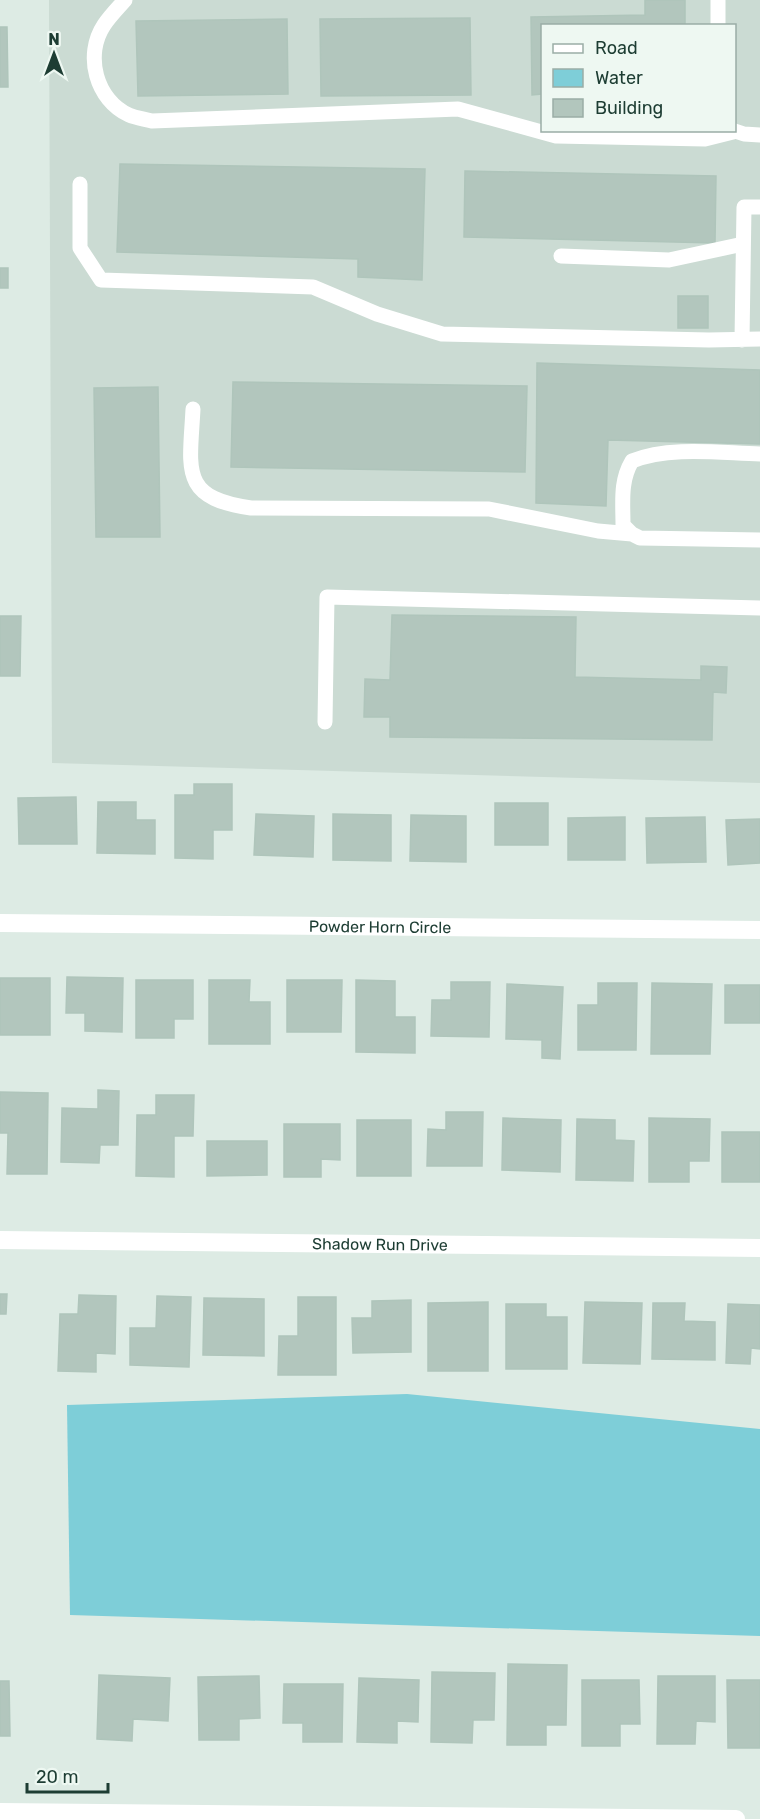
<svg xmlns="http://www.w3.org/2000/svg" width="760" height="1819" font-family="Rubik,sans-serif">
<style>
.built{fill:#cbdbd3;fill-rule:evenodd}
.water{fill:#7eced8}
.building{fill:#b2c6bd;stroke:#afc5bb;stroke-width:1.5}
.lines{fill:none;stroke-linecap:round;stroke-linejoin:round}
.service{stroke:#fff;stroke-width:15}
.minor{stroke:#fff;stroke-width:18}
.labels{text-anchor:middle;stroke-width:5;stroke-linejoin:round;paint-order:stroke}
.street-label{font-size:16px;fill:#1d3d33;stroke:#eef8f2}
</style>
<rect width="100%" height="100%" fill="#ddebe4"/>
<path class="built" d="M49,0H760V783L52,763ZM542,26H734V130H542Z"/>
<path class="water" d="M407,1394L760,1429V1636L70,1615L67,1405Z"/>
<path class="building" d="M645,0H685V26H542V94L532,95L531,17L645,15Z
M470,18L471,95L321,96L320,19Z
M287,19L288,94L138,96L136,21Z
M0,27H7L8,87H0Z
M120,164L425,169L422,280L358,277V259L117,252Z
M465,171L716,176L715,243L464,237Z
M0,268H8V288H0Z
M678,296H708V328H678Z
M537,363L760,370V444L608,440L606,506L536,503Z
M233,382L527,386L525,472L231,467Z
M158,387L160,537H96L94,388Z
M392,615L576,617L575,677L701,680V666L727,667L726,693L713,692L712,740L390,737V717H364L365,679L390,680Z
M0,616H21L20,676H0Z
M194,784H232V830H213V859L175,858V795H194Z
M76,797L77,844H19L18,798Z
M98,802H136V820H155V854L97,853Z
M495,803H548V845H495Z
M256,814L314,816L313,857L254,855Z
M333,814L391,815V861L333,860Z
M411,815L466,816V862L410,861Z
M625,817V860H568V818Z
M705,817L706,862L647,863L646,818Z
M760,819V863L728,865L726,820Z
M67,977L123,978L122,1032L85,1031V1013H66Z
M0,978H50V1035H0Z
M136,980H193V1019H174V1038H136Z
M209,980H250L249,1002H270V1044H209Z
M287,980H342L341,1032H287Z
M356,980L395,981V1017H415V1053L356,1052Z
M451,982H490L489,1037L431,1036L432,1000H451Z
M598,983H637L636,1050H578V1005H598Z
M652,983L712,984L710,1054H651Z
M507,984L563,987L560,1059L542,1058V1040L506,1039Z
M725,985H760V1023H725Z
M98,1090L119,1091L118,1145H100L99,1163L61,1162L62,1108L98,1109Z
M0,1092L48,1093L47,1174H7L8,1133H0Z
M156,1095H194L193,1136H174V1177L136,1176L137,1115H156Z
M446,1112H483L482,1166H427L428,1129L446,1130Z
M503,1118L561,1120L560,1172L502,1170Z
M649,1118L710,1119L709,1161H689V1182H649Z
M577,1119L615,1120V1140L634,1141L633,1181L576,1180Z
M357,1120H411V1176H357Z
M284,1124H340V1160L321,1159V1177H284Z
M722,1132H760V1182H722Z
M207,1141H267V1175L207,1176Z
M0,1294H7L6,1314H0Z
M79,1295L116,1296L115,1354L96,1353V1372L58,1371L60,1314H78Z
M157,1296L191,1297L189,1367L130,1365V1328H156Z
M298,1297H336V1375H278L279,1336H298Z
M204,1298L264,1299V1356L203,1355Z
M411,1300V1352L353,1353L352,1318H372V1301Z
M488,1302V1371H428V1303Z
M585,1302L642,1303L640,1364L583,1363Z
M653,1303H685L684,1321L715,1322V1360L652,1359Z
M506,1304H546V1317H567V1369H506Z
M728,1304L760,1305V1349L751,1348L750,1364L726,1363Z
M508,1664L567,1665L566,1725H546V1745H507Z
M432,1672L495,1673L494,1720H473L472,1743L431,1742Z
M99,1675L170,1678L168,1721L133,1719L132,1741L97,1739Z
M259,1676L260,1718L239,1719V1740H199L198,1677Z
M658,1676H715V1722L696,1721L695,1744H657Z
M359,1678L419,1680L418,1722L397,1721V1743L357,1742Z
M582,1680H639L640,1724H620V1746H582Z
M727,1680H760V1748H728Z
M0,1681H9L10,1736H0Z
M284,1684H343L342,1742H303V1723H283Z"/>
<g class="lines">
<path class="service" d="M125,0C118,8 110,16 104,25C84,55 96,100 129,115C136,118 145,119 152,121L458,109L556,136L705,139L733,132
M718,26V0
M732,130L744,134L760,135
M80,184V248L101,280L313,287L377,314L442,334L709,340L760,339
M561,256L669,260L743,244
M742,340L744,207H760
M193,409C190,469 179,498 251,508L489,509L598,531L632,534
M760,454C719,453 670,446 632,461C620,481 623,502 623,525L632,534L640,538L760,540
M325,722L327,597L760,608"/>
<g class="minor">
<path id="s1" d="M0,923L760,930"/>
<path id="s2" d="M0,1240L760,1248"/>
<path d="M0,1812L736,1819"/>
</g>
</g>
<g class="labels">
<g class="street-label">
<text dy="6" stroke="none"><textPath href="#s1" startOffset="380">Powder Horn Circle</textPath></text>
<text dy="6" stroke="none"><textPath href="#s2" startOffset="380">Shadow Run Drive</textPath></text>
</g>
</g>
<rect x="541" y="24" width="195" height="108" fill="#eef8f2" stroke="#9aada6" stroke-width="1.5"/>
<rect x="553" y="44" width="30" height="9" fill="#ffffff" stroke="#9aada6" stroke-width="1.5"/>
<text x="595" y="54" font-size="18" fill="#1d3d33">Road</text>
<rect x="553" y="69" width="30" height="18" fill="#7eced8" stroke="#9aada6" stroke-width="1.5"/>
<text x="595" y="84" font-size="18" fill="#1d3d33">Water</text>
<rect x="553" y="99" width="30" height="18" fill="#b2c6bd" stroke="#9aada6" stroke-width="1.5"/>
<text x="595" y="114" font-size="18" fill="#1d3d33">Building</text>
<g transform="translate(54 54)" stroke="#eef8f2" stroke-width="4.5" paint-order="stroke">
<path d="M0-4.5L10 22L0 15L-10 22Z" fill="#1d3d33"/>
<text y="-9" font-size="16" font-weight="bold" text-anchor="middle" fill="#1d3d33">N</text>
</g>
<path d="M27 1783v9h81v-9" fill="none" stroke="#1d3d33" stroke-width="3"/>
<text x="36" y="1783" font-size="18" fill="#1d3d33" stroke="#eef8f2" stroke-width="4.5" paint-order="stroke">20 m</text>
</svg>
